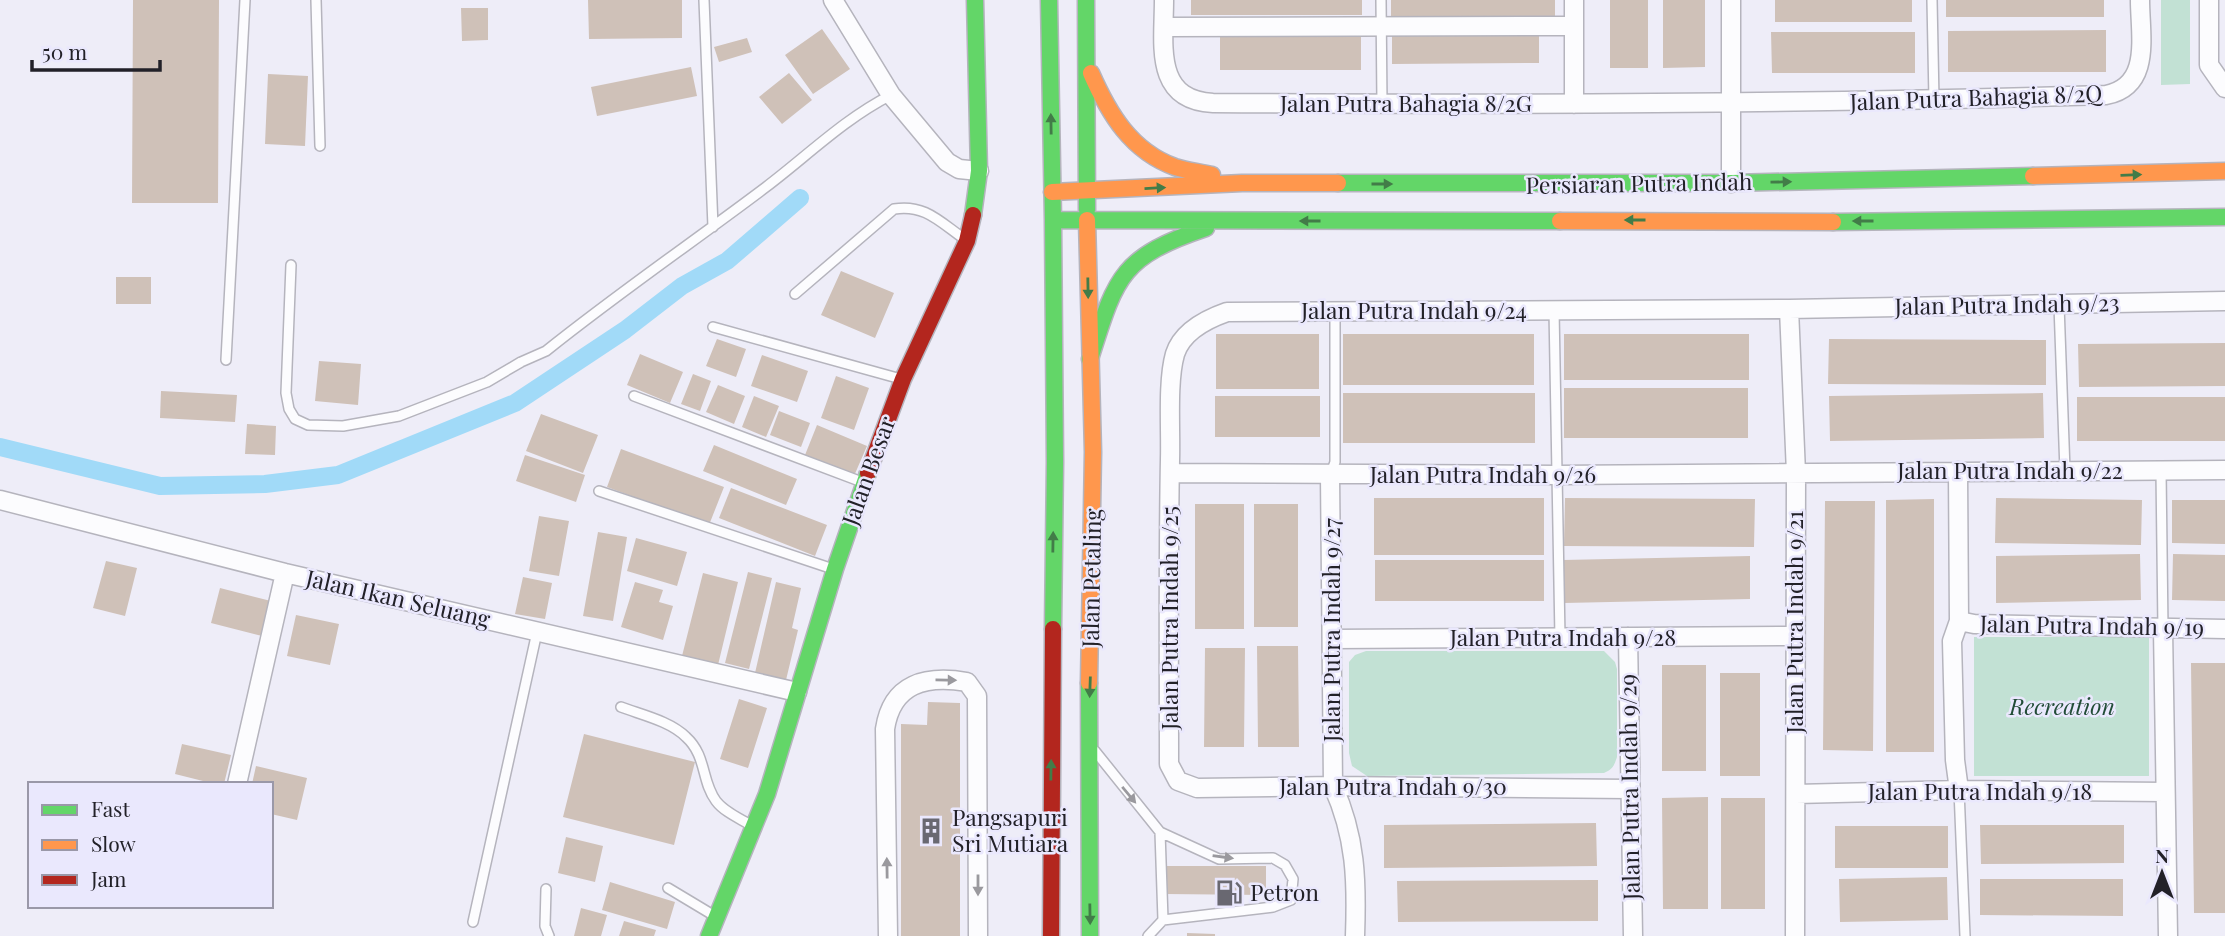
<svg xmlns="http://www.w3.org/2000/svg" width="2225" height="936" font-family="'Playfair Display',serif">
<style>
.green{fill:#c2e1d4}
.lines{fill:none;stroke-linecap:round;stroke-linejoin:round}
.canal{stroke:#a1daf8;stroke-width:18}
.building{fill:#cfc1b8}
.lane-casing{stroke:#b5b4bd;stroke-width:12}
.street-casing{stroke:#b5b4bd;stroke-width:21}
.fast-casing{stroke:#b5b4bd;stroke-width:19}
.slow-casing{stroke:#b5b4bd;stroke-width:19}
.jam-casing{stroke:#b5b4bd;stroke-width:19}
.lane{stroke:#fcfcfe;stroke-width:9}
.street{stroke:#fcfcfe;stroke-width:18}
.fast{stroke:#63d668;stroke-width:16}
.slow{stroke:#ff974d;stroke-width:16}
.jam{stroke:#b3261e;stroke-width:16}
.oneway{fill:#427c48}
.oneway2{fill:#9a999e}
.labels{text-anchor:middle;stroke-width:5;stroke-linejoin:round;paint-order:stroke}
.street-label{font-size:23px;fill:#222128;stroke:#eae8fd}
.park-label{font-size:23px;font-style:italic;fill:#224c37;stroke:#eae8fd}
.poi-label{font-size:23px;fill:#222128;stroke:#eae8fd;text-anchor:start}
</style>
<rect width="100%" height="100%" fill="#eeedf8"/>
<path class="green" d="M2161,0H2190V84L2161,85Z
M1974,637H2149V776H1974Z
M1366,651H1604L1615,662L1617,669V757C1614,766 1613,769 1604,773L1367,776L1352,766L1349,753V662L1355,655Z"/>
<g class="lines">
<path class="canal" d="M0,447L160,486L265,484L338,475L515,403L625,330L682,286L727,261L800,198"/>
</g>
<path class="building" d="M133,0H219L218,203H132Z
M588,0H682V38L589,39Z
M1191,0H1362V15H1191Z
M1391,0H1555V19H1391Z
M1610,0H1648V68H1610Z
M1663,0H1705V67L1663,68Z
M1775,0H1912V22H1775Z
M1946,0H2104V17H1946Z
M461,8H488V40L462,41Z
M822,29L850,69L813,94L785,55Z
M1539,30V63L1392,64V31Z
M2106,30V72H1948V31Z
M1771,32H1915V73H1772Z
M1220,33H1361V70H1220Z
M747,38L752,52L719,62L714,47Z
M691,67L697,96L597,116L591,87Z
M789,73L812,100L782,124L759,97Z
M268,74L308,76L305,146L265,144Z
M841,271L894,293L875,338L821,315Z
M116,277H151V304H116Z
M1216,334H1319V389H1216Z
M1343,334H1534V385H1343Z
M1564,334H1749V380H1564Z
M717,339L746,349L736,377L706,366Z
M1829,339L2046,340V385L1828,384Z
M2225,343V386L2079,387L2078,344Z
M640,354L683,372L670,403L627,385Z
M762,355L808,371L797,402L751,386Z
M319,361L361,364L358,405L315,401Z
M693,374L711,381L700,411L681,404Z
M836,376L869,388L854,430L821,418Z
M718,385L745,396L734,424L706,412Z
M1564,388H1748V438H1564Z
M161,391L237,395L235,422L160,418Z
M1343,393H1535V443H1343Z
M2043,393L2044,438L1830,441L1829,396Z
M754,396L779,406L766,437L742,427Z
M1215,396H1320V437H1215Z
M2077,397H2225V441H2077Z
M779,411L810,423L801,447L770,435Z
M541,414L598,435L583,473L526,451Z
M247,424L276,426L275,455L245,454Z
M817,425L867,446L854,476L805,455Z
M714,445L797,479L786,505L703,471Z
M621,449L724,487L709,525L607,487Z
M525,455L585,475L576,502L516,481Z
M731,488L827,525L815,556L719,518Z
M1374,498H1544V555H1374Z
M1565,498L1755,499L1754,547L1564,546Z
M1996,498L2142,500L2141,545L1995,543Z
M1934,499V752H1886V500Z
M2172,500H2225V544L2172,543Z
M1825,501H1875L1873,751L1823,750Z
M1195,504H1244V629H1195Z
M1254,504H1298V627H1254Z
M539,516L569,521L559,576L529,571Z
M598,532L627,537L613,621L583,616Z
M636,538L687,552L677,586L627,571Z
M2140,554L2141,600L1996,603V556Z
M2173,554L2225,555V601L2172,600Z
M1750,556V599L1564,603L1563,560Z
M1375,560H1544V601H1375Z
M106,561L137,568L125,616L93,608Z
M748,572L772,578L749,669L725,663Z
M703,573L738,582L718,665L682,656Z
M523,577L552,583L545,619L515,614Z
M635,582L663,590L659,602L673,606L663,640L621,627Z
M776,582L801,588L792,628L798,630L786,680L755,673Z
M220,588L271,601L262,636L211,623Z
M296,615L339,624L330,665L287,656Z
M1257,646H1298L1299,747H1258Z
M1205,648H1245L1244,747H1204Z
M2191,663H2225V913H2194Z
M1662,665H1706V771H1662Z
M1720,673H1760V776H1720Z
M739,699L767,708L748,768L720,759Z
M928,702L960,703V936H901V724L927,725Z
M584,734L695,762L674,845L563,817Z
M182,744L231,755L224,784H202L203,781L175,774Z
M256,766L307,778L297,820L271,814V784H252Z
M1708,797V909H1663L1662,798Z
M1721,798H1765V909H1721Z
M1596,823L1597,866L1384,868V825Z
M1980,825H2124V863L1981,864Z
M1835,826H1948V868H1835Z
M566,837L603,846L595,882L558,873Z
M1165,866H1266V895L1165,894Z
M1947,877L1948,920L1840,922L1839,879Z
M1980,879H2123V916L1980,915Z
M1598,880V921L1398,922L1397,881Z
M610,882L675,902L667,929L602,910Z
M581,908L607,915L601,936H574Z
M624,921L656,930L654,936H619Z
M1187,933L1215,934V936H1187Z"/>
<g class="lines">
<g class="lane-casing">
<path id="lane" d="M316,0L320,146
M704,0L713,227
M1381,0L1382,104
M1932,0L1934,100
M291,265L286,393L289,409L295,419L308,425L343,426L399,416L487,382L521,362L546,351C617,294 693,242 766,187C807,156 844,119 891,95
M795,294L894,209C924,204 939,221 963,238
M2059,305L2065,471
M1554,310L1560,638
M713,327L901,379
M226,360L245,0
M634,396L862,482
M2161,471L2163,629
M1331,473L1335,462V311
M599,491L833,569
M621,707C642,715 670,721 686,737C707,756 701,781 716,801C724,812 741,819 752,826
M1095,751L1160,832L1163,920L1148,936
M1959,790L1965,936
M1160,832L1219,859L1273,858L1285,865L1293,879L1291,900L1273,907L1163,920
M668,888L713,915
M546,889L545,926L549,936
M473,922L537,632"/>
</g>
<g class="street-casing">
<path id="street" d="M833,0L891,95L947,162L959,169L979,171
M1164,0C1164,44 1153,100 1213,103C1511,105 1808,104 2106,95C2152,86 2140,36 2140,0
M1731,0V183
M2209,0V65L2225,88
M1164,27L1574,26
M1574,104V0
M1789,309L1796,473L1795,936
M1958,471L1959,621L1952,641L1955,760L1959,790
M1170,473L1558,475L2225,470
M1330,475L1333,786C1356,837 1357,881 1355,936
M0,500L285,573L797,692
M1959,621L1974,624L2225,629
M2163,629L2168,936
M1628,637L1633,936
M1333,639L1794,636
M237,784L285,573
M1629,789L1333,786L1197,788L1178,781L1169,764C1169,663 1168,561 1170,460C1171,430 1167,382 1175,354C1182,332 1207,319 1227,312L1789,309L2225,301
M1796,794L1959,790L2165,792
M888,936L885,729C892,683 926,675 967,682L977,696L978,936"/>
</g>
<g class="fast-casing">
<path id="fast" d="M1049,0L1053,220L1560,221
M1086,0L1087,210
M1338,183H1731L2033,176
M973,215L979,171L975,0
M1833,222L2225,217
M1090,359C1116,277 1120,257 1206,228
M1053,629L1055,462L1053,220
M1089,683L1090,936
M709,936L767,794L835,569L868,473"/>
</g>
<g class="slow-casing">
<path id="slow" d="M1091,73C1109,114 1131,151 1175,167C1187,171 1200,172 1212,175
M2033,176L2225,171
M1052,192L1242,183H1338
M1087,220L1093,452L1089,683
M1560,221L1833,222"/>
</g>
<g class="jam-casing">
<path id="jam" d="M868,473L903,379L967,241L973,215
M1051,936L1053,629"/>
</g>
<use href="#lane" class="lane"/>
<use href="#street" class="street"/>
<use href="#fast" class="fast"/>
<use href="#slow" class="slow"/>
<use href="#jam" class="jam"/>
</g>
<defs><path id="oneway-solid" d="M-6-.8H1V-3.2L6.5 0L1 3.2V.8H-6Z" transform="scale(1.75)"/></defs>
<g class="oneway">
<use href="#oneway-solid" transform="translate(1051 124) rotate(-91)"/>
<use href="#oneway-solid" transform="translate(2131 175) rotate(-2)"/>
<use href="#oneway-solid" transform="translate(1781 182) rotate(-1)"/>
<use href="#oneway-solid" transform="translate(1382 184)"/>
<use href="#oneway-solid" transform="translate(1155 188) rotate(-3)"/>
<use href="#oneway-solid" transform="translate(1635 220) rotate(-180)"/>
<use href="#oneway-solid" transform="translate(1310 221) rotate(180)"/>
<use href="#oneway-solid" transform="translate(1863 221) rotate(-180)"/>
<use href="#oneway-solid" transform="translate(1088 288) rotate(89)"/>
<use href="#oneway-solid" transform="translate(1053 542) rotate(-89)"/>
<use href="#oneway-solid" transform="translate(1090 687) rotate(92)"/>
<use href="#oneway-solid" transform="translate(1051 770) rotate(-89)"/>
<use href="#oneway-solid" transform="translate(1090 914) rotate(89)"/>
</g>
<g class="oneway2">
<use href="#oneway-solid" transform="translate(946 680) rotate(1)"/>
<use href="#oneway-solid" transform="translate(1129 795) rotate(50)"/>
<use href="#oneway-solid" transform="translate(1223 857) rotate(8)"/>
<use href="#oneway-solid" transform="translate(887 868) rotate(-91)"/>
<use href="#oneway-solid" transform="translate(978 885) rotate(90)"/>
</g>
<defs>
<g id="building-bare" transform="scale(2.1)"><path d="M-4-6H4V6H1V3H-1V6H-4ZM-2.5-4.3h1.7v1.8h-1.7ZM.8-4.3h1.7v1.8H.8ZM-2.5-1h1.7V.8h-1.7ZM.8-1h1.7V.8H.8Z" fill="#696871" stroke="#eae8fd" stroke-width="2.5" paint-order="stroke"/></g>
<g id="fuel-bare" transform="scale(2.1)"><path d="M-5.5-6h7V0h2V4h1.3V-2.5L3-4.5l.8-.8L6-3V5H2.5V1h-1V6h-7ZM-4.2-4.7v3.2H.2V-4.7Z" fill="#696871" stroke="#eae8fd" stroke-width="2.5" paint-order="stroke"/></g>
</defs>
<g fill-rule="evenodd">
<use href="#building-bare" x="931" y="831"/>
<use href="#fuel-bare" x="1229" y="893"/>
</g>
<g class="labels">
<g class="street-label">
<text transform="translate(1976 98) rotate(-2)" y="8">Jalan Putra Bahagia 8/2Q</text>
<text x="1406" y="112">Jalan Putra Bahagia 8/2G</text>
<text transform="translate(1639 184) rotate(-1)" y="8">Persiaran Putra Indah</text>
<text transform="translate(2007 305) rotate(-1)" y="8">Jalan Putra Indah 9/23</text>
<text x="1414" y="319">Jalan Putra Indah 9/24</text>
<text transform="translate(869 471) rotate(-70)" y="8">Jalan Besar</text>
<text x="2010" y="479">Jalan Putra Indah 9/22</text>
<text x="1483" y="483">Jalan Putra Indah 9/26</text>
<text transform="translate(1092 578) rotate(-89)" y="8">Jalan Petaling</text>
<text transform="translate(398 599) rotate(13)" y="8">Jalan Ikan Seluang</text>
<text transform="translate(1170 618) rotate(-90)" y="8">Jalan Putra Indah 9/25</text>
<text transform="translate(1795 622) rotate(-90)" y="8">Jalan Putra Indah 9/21</text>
<text transform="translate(2092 626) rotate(1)" y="8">Jalan Putra Indah 9/19</text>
<text transform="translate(1332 630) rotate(-90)" y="8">Jalan Putra Indah 9/27</text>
<text x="1563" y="646">Jalan Putra Indah 9/28</text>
<text x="1393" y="795">Jalan Putra Indah 9/30</text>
<text transform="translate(1630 787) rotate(-91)" y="8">Jalan Putra Indah 9/29</text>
<text x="1980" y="800">Jalan Putra Indah 9/18</text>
</g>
<g class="park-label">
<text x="2062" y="715">Recreation</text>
</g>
<g class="poi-label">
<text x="952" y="826">Pangsapuri<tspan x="952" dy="26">Sri Mutiara</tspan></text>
<text x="1250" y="901">Petron</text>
</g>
</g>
<rect x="28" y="782" width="245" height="126" fill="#eae8fd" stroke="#9a98a8" stroke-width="2"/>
<rect x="42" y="805" width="35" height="10" fill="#63d668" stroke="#9a98a8" stroke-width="2"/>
<text x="91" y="817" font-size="21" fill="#222128">Fast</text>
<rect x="42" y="840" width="35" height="10" fill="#ff974d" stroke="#9a98a8" stroke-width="2"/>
<text x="91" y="852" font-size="21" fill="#222128">Slow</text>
<rect x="42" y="875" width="35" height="10" fill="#b3261e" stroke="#9a98a8" stroke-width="2"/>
<text x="91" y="887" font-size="21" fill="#222128">Jam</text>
<g transform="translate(2162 873)" stroke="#eae8fd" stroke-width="5" paint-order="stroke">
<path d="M0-5L12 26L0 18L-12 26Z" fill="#222128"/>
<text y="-10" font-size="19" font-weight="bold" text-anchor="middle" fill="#222128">N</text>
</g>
<path d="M32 60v10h128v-10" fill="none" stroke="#222128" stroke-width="3.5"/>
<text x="42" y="60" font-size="21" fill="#222128" stroke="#eae8fd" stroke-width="5" paint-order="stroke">50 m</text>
</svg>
